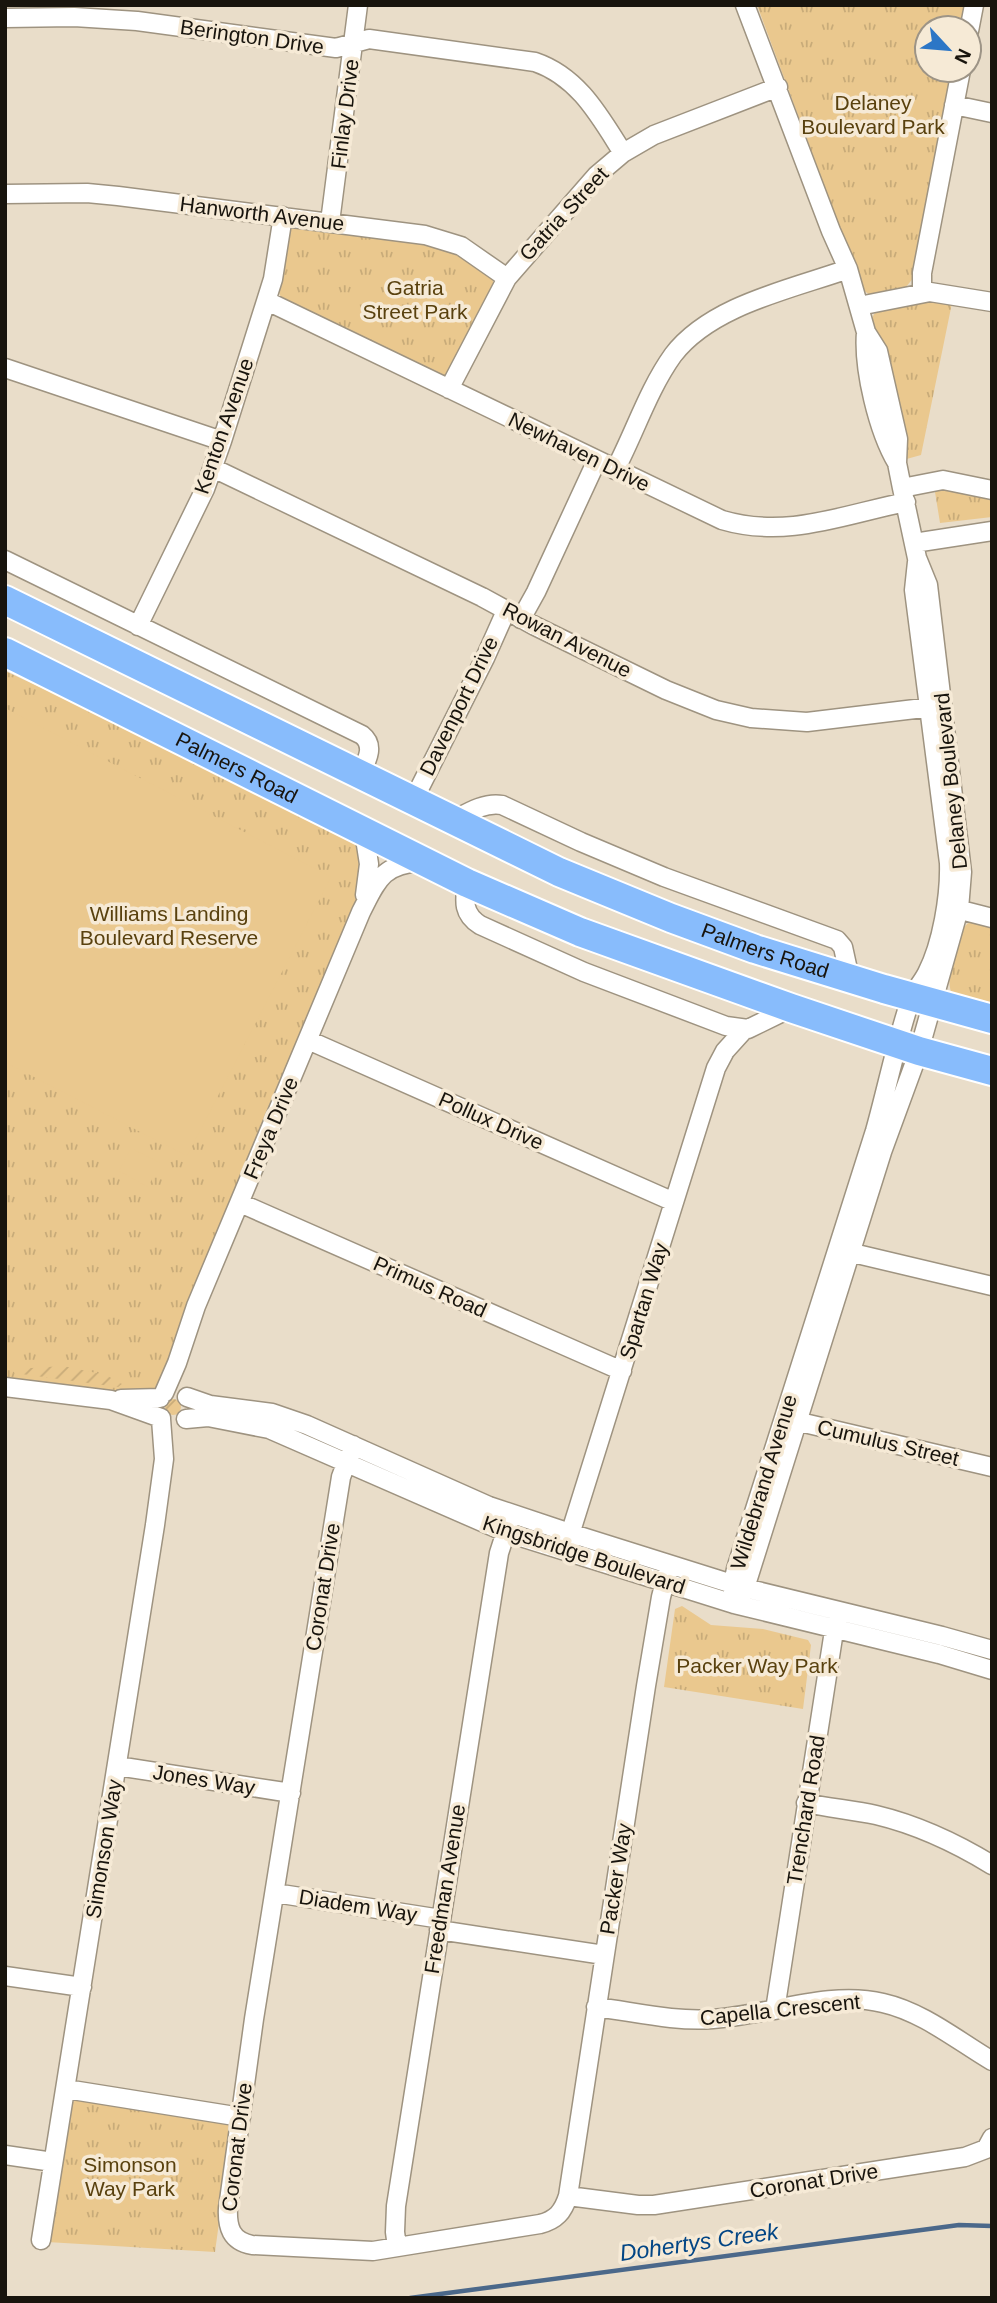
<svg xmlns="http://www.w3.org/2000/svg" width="997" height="2303" font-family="Arial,sans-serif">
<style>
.park{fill:url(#park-tufts)}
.garden{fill:url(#garden-furrows)}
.pitch{fill:#eac88e}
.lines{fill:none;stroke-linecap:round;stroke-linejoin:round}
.stream{stroke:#4b688a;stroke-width:4.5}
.minor-casing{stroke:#9e9380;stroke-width:21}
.trunk-casing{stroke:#fff;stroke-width:32}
.minor{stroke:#fff;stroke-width:18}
.trunk{stroke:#88bcfc;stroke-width:28}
.labels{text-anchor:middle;stroke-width:7;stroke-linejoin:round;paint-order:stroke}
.street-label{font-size:21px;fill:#18140d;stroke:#f6ead6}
.park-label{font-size:21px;fill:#59410e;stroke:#f6ead6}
.water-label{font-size:23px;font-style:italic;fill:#034685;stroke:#f6ead6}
</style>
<defs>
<pattern id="park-tufts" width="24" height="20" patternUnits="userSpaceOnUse" patternTransform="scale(1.75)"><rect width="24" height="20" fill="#eac88e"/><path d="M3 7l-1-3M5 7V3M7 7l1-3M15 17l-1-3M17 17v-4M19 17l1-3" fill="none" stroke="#c8ab79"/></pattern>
<pattern id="garden-furrows" width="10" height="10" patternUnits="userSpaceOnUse" patternTransform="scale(1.75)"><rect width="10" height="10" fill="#eac88e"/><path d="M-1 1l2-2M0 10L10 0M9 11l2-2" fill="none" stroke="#c8ab79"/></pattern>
</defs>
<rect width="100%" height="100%" fill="#e9ddc9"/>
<path class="park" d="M757,5H968L964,28H927V70H956L914,277L906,287L875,295H870L863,290Z
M294,226L420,240L459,252L493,276V285L449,374L440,377L281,298L278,289L288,233Z
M928,299L952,303L921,455L903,460L907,440L888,355L877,340L871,321L874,314L881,309Z
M937,490H947L992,498V517L940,523L935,492Z
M5,671L362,835V884L357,900L187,1307L161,1385C141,1402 35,1383 5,1379Z
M972,921L992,926V1009L953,996C943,981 955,927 972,921Z
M682,1606L711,1625L763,1629L808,1640L811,1645L803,1709L664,1687L675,1609Z
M78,2099L229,2123L232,2127L215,2252L47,2242L71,2103Z"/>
<path class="garden" d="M63,1366L106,1375L122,1384L118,1387L14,1373L16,1369Z
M165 1407a8 8 0 1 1 16 0a8 8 0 1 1-16 0Z"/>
<path class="pitch" d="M5,708L331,877L187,1156L5,1062Z
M131,1148L160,1163L148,1187L119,1171Z"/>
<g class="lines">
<path class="stream" d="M410,2298L959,2225L992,2226"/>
<g class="minor-casing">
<path id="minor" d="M5,18L74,17L137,21L336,48L369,39L535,62C579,77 600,117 623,153
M969,31L974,5
M954,105L992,113
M5,194L87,193L118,196L425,235L461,246L507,278
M330,222L358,5
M922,293V273L961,70
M267,301L722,520C787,539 842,515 906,502
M859,306L930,292L992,302
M866,332C863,369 878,431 897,463
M5,368L222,441
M449,389L507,278L597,175L623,153L654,135L778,87
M213,468L482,597L535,626L666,690L716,710L751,718L807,722L940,706
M615,470C635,432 648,390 673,355C711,305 792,289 848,269
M902,488L943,480L992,490
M914,543L992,531
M5,560L362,735C376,746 366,762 360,775
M521,619L536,592L597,460
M138,626L205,489L222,441L273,279L283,216
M413,801L485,658L506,611
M452,821C467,813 484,802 502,805L581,842L664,877L837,940L843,947L850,979
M364,832L369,864L365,895
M467,883C464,902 463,914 480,925L584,972L726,1026L748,1029L791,1008
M949,907L992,918
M308,1040L674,1202
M240,1203L622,1371
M840,1250L992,1286
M5,1387L111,1400L161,1418
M164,1393L177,1363L196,1306L361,912C377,881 382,864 421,862
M187,1397L210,1405L272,1413L307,1425L489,1506L570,1533L745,1588L942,1636L992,1650
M121,1399L160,1398
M186,1419L208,1417L269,1429L505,1532L734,1604L939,1654L992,1670
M787,1419L992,1467
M353,1445L341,1477L254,2019L228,2208C227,2227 231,2241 252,2245L373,2251L540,2224C556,2220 563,2212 568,2196L638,2205H654L965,2157L986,2149L992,2138
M567,1544L716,1068L725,1051L744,1030
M734,1604L745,1588L882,1152L919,1051L959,909L962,872L928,585L917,558L902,488L897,463L898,439L878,351L866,332L848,269L831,231L745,5
M734,1604L733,1584L736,1569L875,1131C887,1088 896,1043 910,1001C914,991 922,983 927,973C942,944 950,896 949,863L914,590L917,562
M117,1766L291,1793
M806,1803C829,1808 853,1810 876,1815C918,1825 956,1843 992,1865
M275,1893L441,1919
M439,1930L604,1955
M5,1976L82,1987
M596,2007C635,2012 674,2022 713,2019C769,2015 828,1990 883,2003C923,2012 958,2041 992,2061
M775,2010L836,1618
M66,2089L241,2117
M5,2155L53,2162
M568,2196L646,1686L661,1597L667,1574
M41,2240L155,1525L164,1459L161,1419
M397,2247L395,2232L396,2206L499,1553L509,1522"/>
</g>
<g class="trunk-casing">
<g id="trunk">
<path id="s1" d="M5,600L559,872L671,918L755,949L884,989L992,1019"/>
<path id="s2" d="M5,652L467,883L580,932L791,1008L919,1051L992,1071"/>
</g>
</g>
<use href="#minor" class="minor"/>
<use href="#trunk" class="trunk"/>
</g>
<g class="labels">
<g class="street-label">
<text transform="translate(252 37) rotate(8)" y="7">Berington Drive</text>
<text transform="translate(345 114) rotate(-83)" y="7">Finlay Drive</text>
<text transform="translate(262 214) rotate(7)" y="7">Hanworth Avenue</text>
<text transform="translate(564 214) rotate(-47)" y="7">Gatria Street</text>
<text transform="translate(224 426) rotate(-71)" y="7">Kenton Avenue</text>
<text transform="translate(579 452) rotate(26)" y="7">Newhaven Drive</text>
<text transform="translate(567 640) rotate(27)" y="7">Rowan Avenue</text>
<text transform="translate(459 706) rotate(-64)" y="7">Davenport Drive</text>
<text dy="7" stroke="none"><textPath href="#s2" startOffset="259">Palmers Road</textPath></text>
<text transform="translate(951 781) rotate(-96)" y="7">Delaney Boulevard</text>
<text dy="7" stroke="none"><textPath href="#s1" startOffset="838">Palmers Road</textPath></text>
<text transform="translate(491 1121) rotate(24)" y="7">Pollux Drive</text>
<text transform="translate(271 1128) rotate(-67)" y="7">Freya Drive</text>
<text transform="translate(430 1287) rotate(24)" y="7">Primus Road</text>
<text transform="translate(644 1301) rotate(-73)" y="7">Spartan Way</text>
<text transform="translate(888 1443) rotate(13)" y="7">Cumulus Street</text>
<text transform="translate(764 1482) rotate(-73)" y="7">Wildebrand Avenue</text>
<text transform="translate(584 1555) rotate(18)" y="7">Kingsbridge Boulevard</text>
<text transform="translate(323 1587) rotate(-81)" y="7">Coronat Drive</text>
<text transform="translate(204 1780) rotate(9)" y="7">Jones Way</text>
<text transform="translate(806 1810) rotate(-81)" y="7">Trenchard Road</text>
<text transform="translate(104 1849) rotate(-81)" y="7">Simonson Way</text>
<text transform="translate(616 1879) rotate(-81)" y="7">Packer Way</text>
<text transform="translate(445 1889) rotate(-81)" y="7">Freedman Avenue</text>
<text transform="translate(358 1906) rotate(9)" y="7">Diadem Way</text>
<text transform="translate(780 2010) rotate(-6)" y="7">Capella Crescent</text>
<text transform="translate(237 2147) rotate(-83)" y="7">Coronat Drive</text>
<text transform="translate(814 2181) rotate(-9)" y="7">Coronat Drive</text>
</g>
<g class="park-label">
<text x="873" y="110">Delaney<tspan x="873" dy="24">Boulevard Park</tspan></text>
<text x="415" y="295">Gatria<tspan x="415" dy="24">Street Park</tspan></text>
<text x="169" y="921">Williams Landing<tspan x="169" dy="24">Boulevard Reserve</tspan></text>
<text x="757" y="1673">Packer Way Park</text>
<text x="130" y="2172">Simonson<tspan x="130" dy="24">Way Park</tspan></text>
</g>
<g class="water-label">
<text transform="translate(699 2242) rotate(-8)" y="8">Dohertys Creek</text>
</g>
</g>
<rect width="997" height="2303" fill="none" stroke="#18140d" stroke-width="14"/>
<g transform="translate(948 49) rotate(116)"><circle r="33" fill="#f6ead6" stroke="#9d9486" stroke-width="2"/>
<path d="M0-5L12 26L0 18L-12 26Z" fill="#2c76c6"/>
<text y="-10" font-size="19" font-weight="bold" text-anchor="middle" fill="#18140d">N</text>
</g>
</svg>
